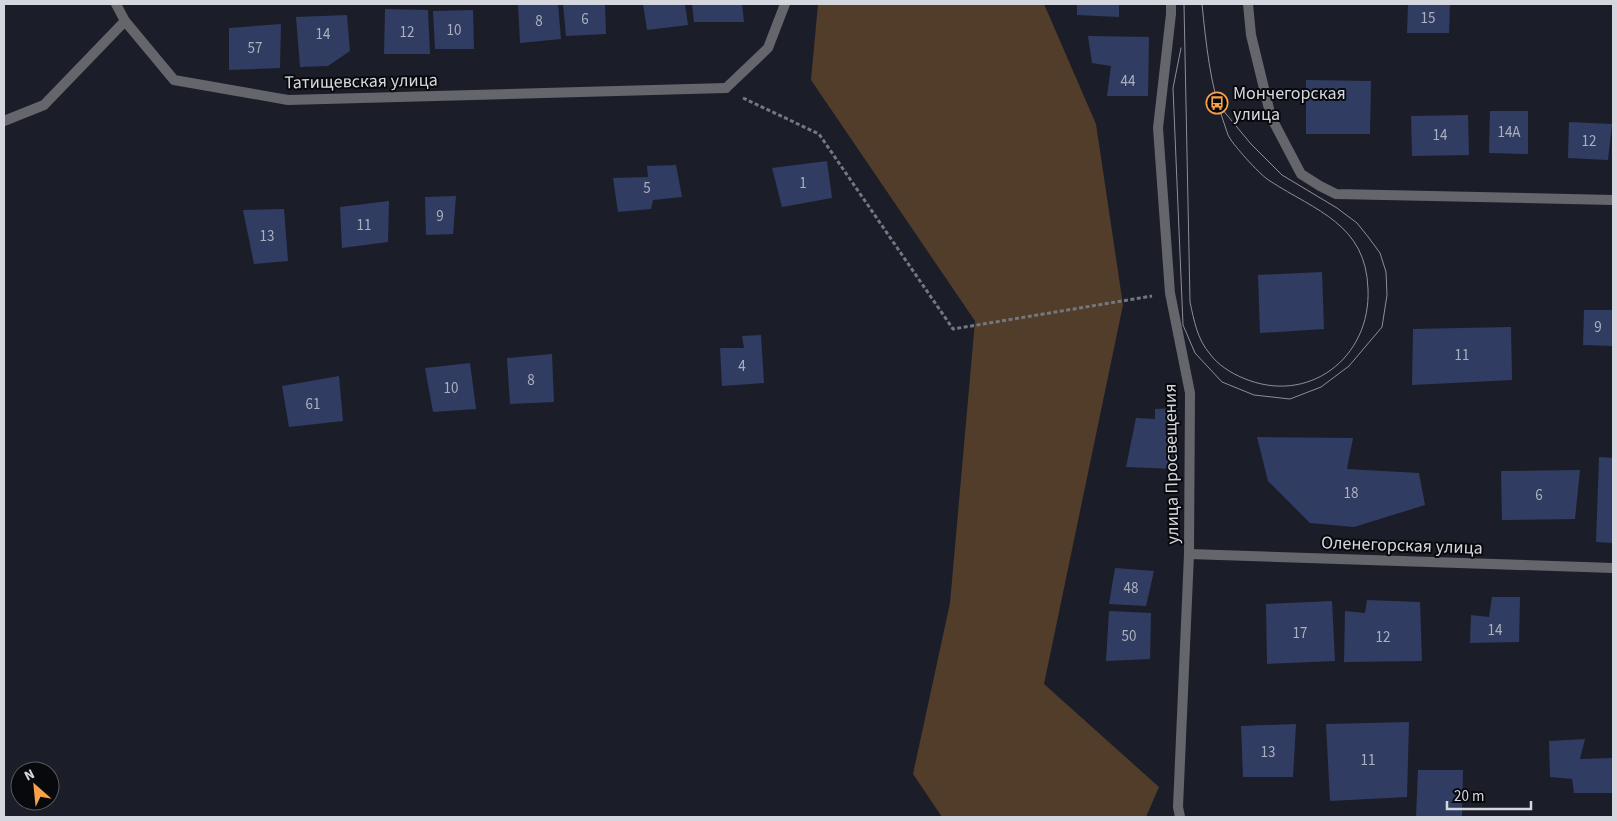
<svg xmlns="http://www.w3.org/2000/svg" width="1617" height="821" font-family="'Source Sans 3',sans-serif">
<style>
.green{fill:#513d2a}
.building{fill:#313c62}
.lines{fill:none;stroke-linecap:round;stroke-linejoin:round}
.path{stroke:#74777f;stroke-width:3;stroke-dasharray:4 2.5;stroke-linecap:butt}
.lane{stroke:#65666c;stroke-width:10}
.street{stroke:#65666c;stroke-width:10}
.tram{stroke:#8c8f97;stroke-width:1}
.labels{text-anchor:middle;stroke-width:4;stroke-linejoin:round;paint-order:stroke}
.number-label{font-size:15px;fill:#abb0be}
.street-label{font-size:18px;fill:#d4d7dd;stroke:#07090d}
.poi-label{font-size:18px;fill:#d4d7dd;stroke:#07090d;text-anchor:start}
</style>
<rect width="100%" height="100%" fill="#1b1e28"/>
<path class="green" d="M818,4H1044L1096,124L1123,305L1044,684L1159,787L1146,817H942L913,774L950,603L975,321L811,80Z"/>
<path class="building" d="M518,4H558L561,39L520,43Z
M563,4H605L606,34L566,36Z
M643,4H685L688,25L647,30Z
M692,4H742L744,22H694Z
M1077,4H1119V17L1077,15Z
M1408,4H1450L1449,33H1407Z
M385,9L428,10L430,54H384Z
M473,10L474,49H435L433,11Z
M347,15L350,51L328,66L300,67L296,17Z
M281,24L280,68L229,70V28Z
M1088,36L1149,37L1148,96H1107L1111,66L1092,63Z
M1306,80L1371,81L1370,134H1306Z
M1490,111H1528V154L1489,153Z
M1468,115L1469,155L1412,156L1411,116Z
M1569,122L1612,124L1608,160L1568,158Z
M827,161L832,198L782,207L772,168Z
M676,165L682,197L653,200L651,209L618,212L613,178L648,177L647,166Z
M456,196L453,234L426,235L425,197Z
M389,201L388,242L342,248L340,207Z
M284,209L288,261L254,264L243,210Z
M1322,272L1324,329L1260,333L1258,275Z
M1584,310H1613V346L1583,345Z
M1511,327L1512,380L1412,385L1413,329Z
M761,335L764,383L722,386L720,348H744L742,336Z
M552,354L554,402L510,404L507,358Z
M470,363L476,409L433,412L425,368Z
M339,376L343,421L289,427L282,386Z
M1178,408L1177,469L1126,467L1136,418L1155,419V409Z
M1257,437L1353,438L1347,469L1419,473L1425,505L1354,527L1310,523L1268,481Z
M1599,457L1613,458V543L1596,542Z
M1580,470L1575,519L1502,520L1501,471Z
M1115,568L1154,571L1146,606L1109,604Z
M1492,597H1520L1519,642L1470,643L1471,615L1489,617Z
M1367,600L1420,602L1422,661L1344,662L1345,611L1365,613Z
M1332,601L1335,661L1267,664L1266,604Z
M1109,611L1151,613L1150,659L1106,661Z
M1409,722L1407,797L1330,801L1326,724Z
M1296,724L1293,777H1243L1241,726Z
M1585,739L1580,759L1613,758V793H1574L1572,779L1550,777L1549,741Z
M1418,770H1463L1462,817H1416Z"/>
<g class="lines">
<path class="path" d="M743,98L819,134L953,329L1152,296"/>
<path class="lane" d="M726,88L768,48L785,4"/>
<path class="street" d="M116,4L125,21
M1171,4V14L1158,128L1170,293L1190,393L1189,554L1178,807L1180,817
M1248,4L1251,35L1271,117L1301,174L1320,186L1336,194L1613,200
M4,121L44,105L125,21L174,80L288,100L726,88
M1189,554L1613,568"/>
<path class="tram" d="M1184,4L1190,302C1194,320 1197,339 1210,354C1218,365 1231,373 1243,378C1308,406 1371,358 1368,289C1366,224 1316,211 1270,181C1261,176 1237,149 1231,140C1227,135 1226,128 1224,123C1210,85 1206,43 1202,4
M1181,48L1173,88L1183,325L1195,353L1222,382L1254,395L1290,399L1321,387L1349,366L1382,327L1387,295L1386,272L1380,253L1369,238L1357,223L1337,208L1282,175L1251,144L1222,109"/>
</g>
<defs>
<g id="bus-ring" transform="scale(1.125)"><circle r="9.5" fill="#07090d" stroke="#f7a149" stroke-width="1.5"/><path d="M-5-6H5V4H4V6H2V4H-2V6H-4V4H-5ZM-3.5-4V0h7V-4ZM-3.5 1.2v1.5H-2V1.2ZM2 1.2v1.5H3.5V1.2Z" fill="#f7a149"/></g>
</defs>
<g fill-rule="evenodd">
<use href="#bus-ring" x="1217" y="103"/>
</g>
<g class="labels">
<g class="number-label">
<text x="1428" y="23">15</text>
<text x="585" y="24">6</text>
<text x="539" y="26">8</text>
<text x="454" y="35">10</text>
<text x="407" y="37">12</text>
<text x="323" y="39">14</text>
<text x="255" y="53">57</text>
<text x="1128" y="86">44</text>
<text x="1509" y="137">14А</text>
<text x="1440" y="140">14</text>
<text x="1589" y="146">12</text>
<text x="803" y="188">1</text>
<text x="647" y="193">5</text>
<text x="440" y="221">9</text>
<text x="364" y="230">11</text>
<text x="267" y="241">13</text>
<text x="1598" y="332">9</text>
<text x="1462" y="360">11</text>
<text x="742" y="371">4</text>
<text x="531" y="385">8</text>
<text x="451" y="393">10</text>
<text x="313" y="409">61</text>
<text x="1351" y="498">18</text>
<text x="1539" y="500">6</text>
<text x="1131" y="593">48</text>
<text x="1495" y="635">14</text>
<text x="1300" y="638">17</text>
<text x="1129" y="641">50</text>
<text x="1383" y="642">12</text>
<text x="1268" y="757">13</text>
<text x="1368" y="765">11</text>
</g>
<g class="street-label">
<text transform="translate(361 81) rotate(-1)" y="6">Татищевская улица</text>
<text transform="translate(1171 464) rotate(-91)" y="6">улица Просвещения</text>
<text transform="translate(1402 545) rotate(2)" y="6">Оленегорская улица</text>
</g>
<g class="poi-label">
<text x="1233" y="99">Мончегорская<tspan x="1233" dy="21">улица</tspan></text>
</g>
</g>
<rect width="1617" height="821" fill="none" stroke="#d4d7dd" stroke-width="10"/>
<g transform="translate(35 786) rotate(333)"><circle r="24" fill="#07090d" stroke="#595b60"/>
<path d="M0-4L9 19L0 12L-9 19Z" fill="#f7a149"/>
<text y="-8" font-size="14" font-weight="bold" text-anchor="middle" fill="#d4d7dd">N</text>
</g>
<path d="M1447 801v8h84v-8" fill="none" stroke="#d4d7dd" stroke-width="2.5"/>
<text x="1454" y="801" font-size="15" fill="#d4d7dd" stroke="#07090d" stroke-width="4" paint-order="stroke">20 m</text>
</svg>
